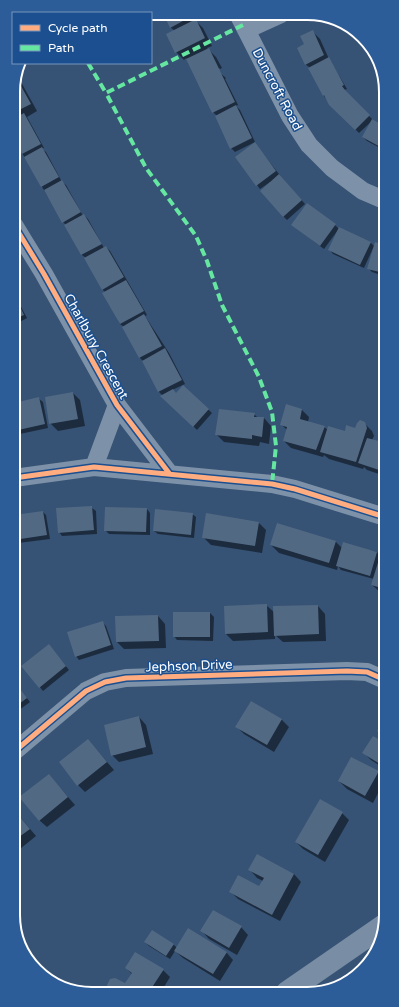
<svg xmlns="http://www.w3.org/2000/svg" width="399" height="1007" font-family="'Varela Round',sans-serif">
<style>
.shadow{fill:#0007}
.building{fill:#526984}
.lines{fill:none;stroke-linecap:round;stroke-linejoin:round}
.street{stroke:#7d92a8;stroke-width:18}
.secondary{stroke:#798da4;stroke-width:22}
.quiet{stroke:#66e7a1;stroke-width:4;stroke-dasharray:8 4;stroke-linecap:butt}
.cycleway-casing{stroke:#1b4f8f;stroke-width:8}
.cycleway{stroke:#ffac80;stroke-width:5}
.labels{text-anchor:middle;stroke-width:3;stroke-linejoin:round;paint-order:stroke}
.street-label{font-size:13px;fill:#fff;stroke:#1b4f8f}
.rim{fill:none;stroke:#fff;stroke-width:2}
</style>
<rect width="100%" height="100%" fill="#365274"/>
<path class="shadow" d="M164,13L194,14L197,19L195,20L203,28L212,46L207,48L216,57L222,68L220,69L219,68V72L226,78L225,79L238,105L236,106L240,110L255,142L235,152L231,148L217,116L213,112L186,58L184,60L176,52L175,31L170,27Z
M312,31L320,39L329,59L347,89L344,90L373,120L359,133L330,104L324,96L309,67L305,64V44Z
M16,77L21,82L37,111L27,117L44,148L42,149L46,152L62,182L66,185L83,216L84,215L88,219L104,248L106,247L110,251L147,315L145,316L169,353L185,384L172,390L176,394L183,386L212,413L197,430L159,392L143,361L140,358L124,327L120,324L105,292L102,289L86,258L82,255L66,225L63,222L13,138V86Z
M384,127V150L367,141L363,137Z
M255,144L283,179L305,204L287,220L283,216L270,182L260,189L257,185Z
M335,225L339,229L370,242L374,246L364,268L333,254L330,250L338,230L324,249L296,228Z
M384,246V276L372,272L369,269Z
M14,293L16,298H15L19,303L27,318L14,325Z
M73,393L80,400L85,426L58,431L50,423Z
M39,399L43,402L48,428L15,435L14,404Z
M287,405L302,410L309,417L308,422L324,427L328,430L345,432L356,429L364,423L372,431L374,436L372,440L383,443L384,439L385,476L367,470L364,467L363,469L329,459L324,455L323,457L291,448L284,441L287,430L281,424Z
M254,414L258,418H264L271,426L269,444L260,442L259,446L224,442L216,434Z
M92,508L96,511L97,534L62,536L59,532Z
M147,509L150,513V535L109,534L105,530Z
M43,512L46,515L50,539L18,543L15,540Z
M192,514L196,517L194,538L158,534L154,531Z
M258,522L266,530L262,553L211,545L203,537Z
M336,542L342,548L377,552L381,557L385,556V594L380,592L372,585L374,579L341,570L338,566L337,570L279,553L271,545Z
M266,605L275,613L318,606L325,614L326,641L283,642L275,635V639L233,641L226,634Z
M210,613L214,617L213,641L177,640L174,636Z
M158,616L165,624L166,648L124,649L117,642Z
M102,622L106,626L114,649L79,660L76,656Z
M52,649L69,670L43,691L23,666Z
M15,683L30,702L15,713Z
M251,702L282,720L289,727L274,752L244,734L237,727Z
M139,717L146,725L153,754L119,762L112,755Z
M373,737L385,744V769L371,760L364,753Z
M88,740L114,770L85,792L78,785Z
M378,772L385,780L373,803L347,789L339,781Z
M49,775L75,805L47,827L39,820Z
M15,811L36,836L15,853Z
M342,813L349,820L325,862L303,849L296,842Z
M250,870L294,874L301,882L280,921L238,899L231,892L260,888L263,881L257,878Z
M241,927L248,935L237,955L209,939L202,931Z
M145,942L173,944L177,948L226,952L233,960L220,981L183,958L175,951L170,959L149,946Z
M126,968L163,970L170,977L161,992H112L109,989L125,985L132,974Z"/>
<path class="building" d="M163,13L193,14L194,15L170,28Z
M196,19L205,38L175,53L166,34Z
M313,30L324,55L305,65L297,48L304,44L300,36Z
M209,48L235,102L212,113L186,59Z
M329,57L344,85L342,86L345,90L370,115L355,130L329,105L324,95L323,96L308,68Z
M16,77L31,104L13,113V86Z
M236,105L252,138L230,149L215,116Z
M24,113L41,144L22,154L13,139V119Z
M372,119L384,126V149L362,137Z
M255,142L276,171L256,186L235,157Z
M42,147L59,177L41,187L24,157Z
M279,174L302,200L283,217L260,191Z
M62,180L81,212L62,223L44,190Z
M307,203L336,224L320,246L291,225Z
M84,214L102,244L81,255L64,225Z
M339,227L371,242L360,265L328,250Z
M375,242L384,245V273L367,269Z
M106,246L124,277L102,290L84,258Z
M126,280L144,311L120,324L102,293Z
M16,298L24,315L14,319V299Z
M144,314L162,346L139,358L122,327Z
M165,348L182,380L158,392L142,361Z
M183,385L209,409L193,427L160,396L173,389L176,393Z
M73,392L78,419L49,424L45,397Z
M39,397L45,424L14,431V403Z
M286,404L302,409L300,419L325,426L316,450L283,441L287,427L280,425Z
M219,409L255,413L254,417H264L262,437L252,435V439L215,435Z
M360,420L365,422L367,428L356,462L320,452L328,426L345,431L346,425L355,428L357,423Z
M384,437L385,472L358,463L367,438L383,442Z
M92,506L94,530L58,533L56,508Z
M105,507L147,508L146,532L104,531Z
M155,509L193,513L191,535L153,531Z
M43,511L47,535L14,540V515Z
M206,513L259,522L255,546L202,538Z
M277,523L336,541L329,563L270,545Z
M343,542L377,552L370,576L336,566Z
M381,553L385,555V589L371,585Z
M267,604L268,632L225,634L224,606Z
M318,605L319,634L274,636L273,606Z
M173,612H210V637H173Z
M158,615L159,641L116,642L115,616Z
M103,621L111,645L75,657L67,632Z
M49,644L66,666L39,688L21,666Z
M15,682L27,698L15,707Z
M251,701L282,719L267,745L235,727Z
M139,716L146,747L111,756L104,725Z
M385,718V736L377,731Z
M373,736L385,743V767L362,753Z
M88,739L107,762L77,786L59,762Z
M351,757L379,771L365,796L338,781Z
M49,774L68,797L39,821L19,797Z
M320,799L343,812L318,855L295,842Z
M15,811L30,829L15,840Z
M257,854L294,874L272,915L229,892L238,875L259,886L264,878L248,870Z
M213,910L242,926L229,948L200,931Z
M188,928L227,952L213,974L174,951Z
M152,930L174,944L166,956L144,942Z
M135,952L164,969L149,992H112L108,990L107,985L110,979L115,978L125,983L132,973L125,968Z"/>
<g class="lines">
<path class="street" d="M238,14L290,116L309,145L332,168L363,191L384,200
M246,30L281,14
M14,225L44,274L117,405L169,473
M94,467L117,405
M14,478L94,467L272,484L295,489L385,517
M15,751L86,691L105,682L126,678L347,671L367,672L385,680"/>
<path class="secondary" d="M287,992L384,925"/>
<path class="quiet" d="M243,25L106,93L146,168L196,236L207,261L222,305L259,377L272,412L276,446L272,484
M88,63L106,93"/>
<g class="cycleway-casing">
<path id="cycleway" d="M14,225L44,274L117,405L169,473
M14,478L94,467L272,484L295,489L385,517
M15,751L86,691L105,682L126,678L347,671L367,672L385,680"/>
</g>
<use href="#cycleway" class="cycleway"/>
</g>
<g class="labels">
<g class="street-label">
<text transform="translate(278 89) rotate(62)" y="5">Duncroft Road</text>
<text transform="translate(97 346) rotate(61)" y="5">Charlbury Crescent</text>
<text transform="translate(189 665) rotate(-2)" y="5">Jephson Drive</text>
</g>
</g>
<path d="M0 0H399V1007H0ZM92 20H307A72 72 0 0 1 379 92V915A72 72 0 0 1 307 987H92A72 72 0 0 1 20 915V92A72 72 0 0 1 92 20Z" fill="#2d5d98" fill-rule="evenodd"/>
<path class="rim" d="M92 20H307A72 72 0 0 1 379 92V915A72 72 0 0 1 307 987H92A72 72 0 0 1 20 915V92A72 72 0 0 1 92 20Z"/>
<rect x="12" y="12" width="140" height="52" fill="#1b4f8f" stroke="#7695bc"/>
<rect x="20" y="25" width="20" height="6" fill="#ffac80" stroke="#7695bc"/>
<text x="48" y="32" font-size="12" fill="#ffffff">Cycle path</text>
<rect x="20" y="45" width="20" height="6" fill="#66e7a1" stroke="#7695bc"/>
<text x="48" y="52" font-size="12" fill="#ffffff">Path</text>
</svg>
